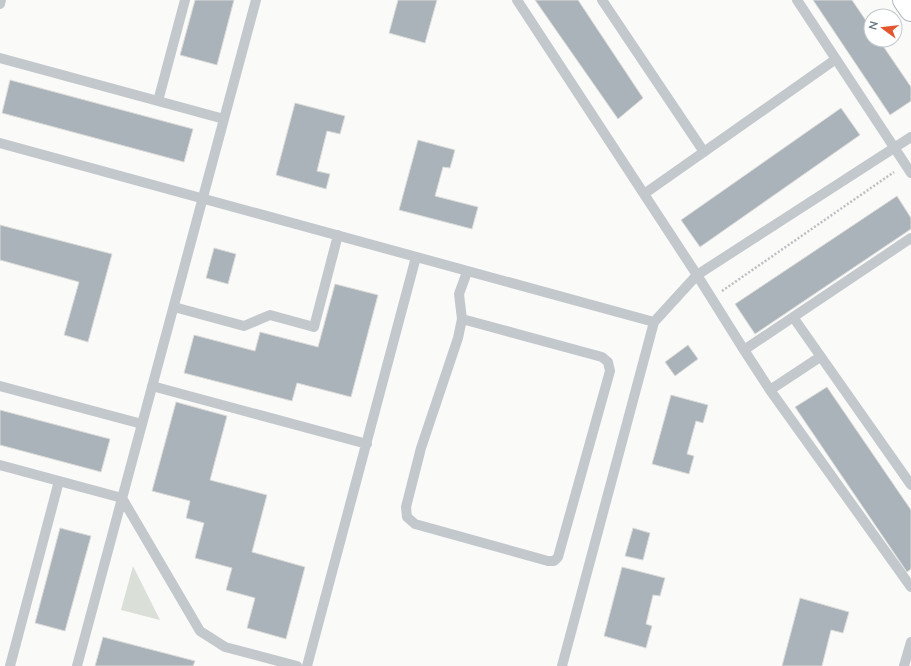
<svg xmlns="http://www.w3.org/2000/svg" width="911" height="666" font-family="Lato,sans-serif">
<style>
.green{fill:#dadfd7}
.building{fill:#aab3b9;stroke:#dcdcda}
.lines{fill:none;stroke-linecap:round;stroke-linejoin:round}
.secondary-casing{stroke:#b3babf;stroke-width:24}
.path{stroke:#bbbfc2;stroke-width:2.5;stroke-dasharray:2 2;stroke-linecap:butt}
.service{stroke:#c3c8cc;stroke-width:10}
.secondary{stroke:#fff;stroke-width:22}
</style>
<rect width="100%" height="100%" fill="#fafaf8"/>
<path class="green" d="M133,566L160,620L121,610Z"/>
<path class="building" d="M195,0H234L217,65L180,55Z
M398,0H437L425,43L389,33Z
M535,0H578L643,98L618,119Z
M813,0H852L871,28V40H879L911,87V101L890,115Z
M10,80L193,129L184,162L2,113Z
M295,103L345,116L340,134L327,131L317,171L330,174L326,189L276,175Z
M841,108L860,135L700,247L681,220Z
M418,140L455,150L450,168L443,167L435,196L478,207L472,229L399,210Z
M897,196L911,218V229L755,334L735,304Z
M0,225L112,254L88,342L64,335L79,282L0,260Z
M214,248L236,254L228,284L206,278Z
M335,284L378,295L351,397L297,383L292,401L184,373L194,335L255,351L260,332L318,347Z
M688,345L698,359L675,376L665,362Z
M827,387L911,510V569L907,572L795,407Z
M671,395L708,405L703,423L696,421L687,454L694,456L689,474L652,464Z
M176,402L227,416L210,480L267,495L252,552L305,567L286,639L247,628L255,598L226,590L232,568L195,558L204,523L186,518L190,501L152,491Z
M0,410L110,439L101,472L0,445Z
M60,528L91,536L65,631L35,623Z
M633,528L650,533L643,560L625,556Z
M622,567L665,578L660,596L653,595L646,624L652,626L646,648L604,636Z
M800,598L849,612L843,633L831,630L822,666H782Z
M103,637L195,661L193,666H95Z"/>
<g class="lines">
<g class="secondary-casing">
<path id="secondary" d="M904,0L911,10"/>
</g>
<path class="path" d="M722,291L894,172"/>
<path class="service" d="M517,0L697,275L744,350L770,390L911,587
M602,0L704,152
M797,0L911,173
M0,4L1,0
M0,58L158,101L185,0
M158,101L224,119
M0,143L654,322
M644,194L836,59
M174,307L244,326L270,315L314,327L338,235
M793,317L911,485
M462,319L602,357L608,362L610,371L558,557L554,561H548L415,524L407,517L406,507L421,448L458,338L462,319L459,294L467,272
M744,350L911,238
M0,386L142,424
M152,386L367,444
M770,390L820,357
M0,465L122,498L200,631L225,647L297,666
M10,666L59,481
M77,666L256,0
M307,666L416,257
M562,666L654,322L697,275L911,137
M904,666L911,642"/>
<use href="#secondary" class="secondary"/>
</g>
<g transform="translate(883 28) rotate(285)"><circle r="19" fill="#ffffff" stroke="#c1c8cd"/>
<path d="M0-3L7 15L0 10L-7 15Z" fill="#e4572e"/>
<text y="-6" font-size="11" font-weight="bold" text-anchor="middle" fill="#657683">N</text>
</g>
</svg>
